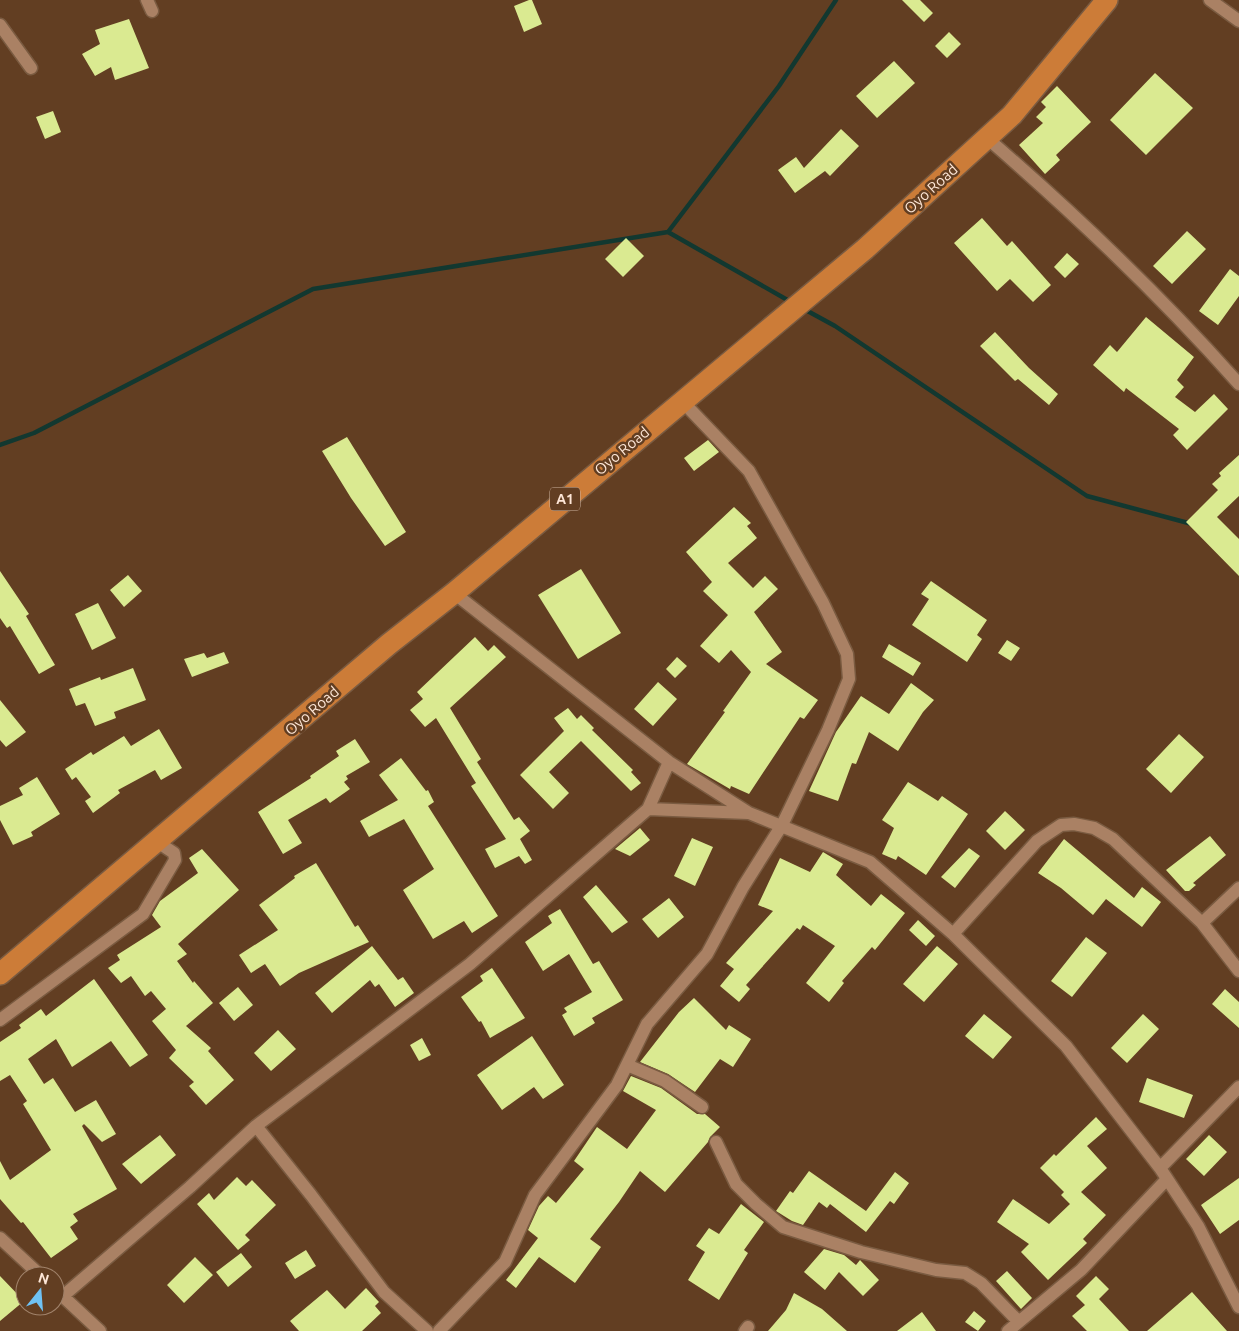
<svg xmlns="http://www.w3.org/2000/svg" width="1239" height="1331" font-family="Ubuntu,sans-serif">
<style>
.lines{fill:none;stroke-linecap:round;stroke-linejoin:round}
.stream{stroke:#123830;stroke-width:4.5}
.building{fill:#daea91}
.minor-casing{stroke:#7a5b41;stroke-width:15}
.trunk-casing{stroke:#7a5b41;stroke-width:24}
.minor{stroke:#aa8164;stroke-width:12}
.trunk{stroke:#cc7c38;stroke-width:21}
.labels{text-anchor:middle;stroke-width:5;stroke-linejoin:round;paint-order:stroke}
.shield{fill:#623e22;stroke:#cfb4a1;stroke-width:1}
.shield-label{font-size:14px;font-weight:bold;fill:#fee7d7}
.street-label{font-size:15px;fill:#fee7d7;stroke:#623e22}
</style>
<rect width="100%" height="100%" fill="#623e22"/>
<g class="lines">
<path class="stream" d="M668,232L791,302
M802,308L835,326L1087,496L1192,524
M0,445L34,433L313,289L668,232L779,86L836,0"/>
</g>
<path class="building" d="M529,0H532L542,24L524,32L514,6Z
M902,0H920L933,13L924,22Z
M129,19L149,68L115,80L111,67L95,76L82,54L100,44L95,30Z
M949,32L961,44L947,58L935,46Z
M894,61L915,83L877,118L856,96Z
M1155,73L1193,108L1146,155L1110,120Z
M1057,86L1091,122L1056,155L1060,160L1045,174L1019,145L1043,123L1036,117L1046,107L1041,102Z
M53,111L61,132L45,139L36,117Z
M841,129L859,146L830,176L825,171L795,193L778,170L796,157L804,168Z
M982,218L1007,246L1012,241L1051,285L1033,302L1010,279L997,291L954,243Z
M1187,231L1206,249L1172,284L1153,266Z
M626,238L644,256L623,277L605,259Z
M1067,253L1079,264L1065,278L1054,267Z
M1230,269L1239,276V296L1218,325L1199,311Z
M1146,317L1194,357L1177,380L1184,387L1175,397L1195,412L1214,394L1228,409L1187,450L1173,435L1179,429L1126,388L1124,392L1093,365L1110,345L1117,352Z
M995,332L1029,368L1058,394L1049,405L1018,379L1015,381L980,346Z
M347,437L406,532L385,546L351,498L322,451Z
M708,440L719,452L694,471L684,458Z
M1239,455V496L1217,517L1239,539V576L1186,522L1218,490L1212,484L1221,476L1219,473Z
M734,507L751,523L747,526L757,538L728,563L753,588L765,576L778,589L754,612L782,652L766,664L818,700L804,719L800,717L749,794L731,786L730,789L687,764L725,712L723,711L751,672L731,650L719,663L700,646L728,615L703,591L712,582L686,552Z
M581,569L621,633L578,659L538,595Z
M0,571L29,614L26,616L55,665L39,674L10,626L7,628L0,618Z
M128,575L142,591L124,607L110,590Z
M931,581L987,620L977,635L982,639L967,662L912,625L929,599L921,594Z
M98,603L116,638L92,650L75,614Z
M475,637L488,651L494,645L506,657L450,708L481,759L477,762L514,820L519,817L530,831L520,839L532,860L525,864L519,856L495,868L485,849L506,839L471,786L476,783L436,718L425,727L410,710L423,699L417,692Z
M1007,640L1020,648L1011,661L998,653Z
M889,644L921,663L913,676L882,657Z
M224,652L229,663L192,677L184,659L204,653L207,658Z
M677,657L687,666L675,678L666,669Z
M133,668L146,700L114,712L116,718L95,726L85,703L76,706L69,689L100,677L101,680Z
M658,682L677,699L653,726L634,709Z
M911,683L934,700L923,712L898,751L869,732L856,764L852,763L838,801L809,791L836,732L861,696L889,714Z
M0,700L26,732L6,747L0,740Z
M568,708L577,719L581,715L594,728L592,730L633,770L631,772L641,783L631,791L581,741L549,772L569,793L553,809L520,775L564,731L554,718Z
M159,729L182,768L161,780L155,770L118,790L120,793L93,813L85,801L91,797L76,777L72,780L65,769L91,752L93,755L124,736L131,746Z
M1179,734L1204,757L1171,793L1146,769Z
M355,739L370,762L346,776L348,779L344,782L350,789L330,803L326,798L288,820L302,843L283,854L258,812L311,778L310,776L339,756L336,751Z
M401,758L426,791L428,790L434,802L428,806L498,916L472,933L464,921L433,939L403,890L434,869L404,819L369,837L360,821L398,800L379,775Z
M37,777L60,814L31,832L33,836L13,845L0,820V806L23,795L19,788Z
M908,782L938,801L942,796L968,814L926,875L898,856L896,860L882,854L894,828L882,820Z
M1005,811L1025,830L1005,850L986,831Z
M640,828L650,840L630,856L615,849Z
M1210,836L1226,855L1193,883L1196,885L1189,891H1185L1166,870Z
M692,838L713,847L695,886L674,876Z
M1064,839L1134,898L1142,887L1161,902L1142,927L1106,899L1093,915L1061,888L1038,873Z
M969,848L980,856L955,888L941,877Z
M202,849L239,890L178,944L187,954L177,961L193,983L194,981L213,1003L186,1026L211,1048L208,1051L234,1080L206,1105L189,1086L194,1082L169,1058L176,1050L152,1021L166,1009L151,991L145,996L131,976L121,983L108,968L120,960L117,955L161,927L152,915L160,901L198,873L189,858Z
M823,852L843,864L836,875L871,906L881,894L905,913L875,950L872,947L842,981L844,983L829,1002L806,983L835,946L803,925L800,930L797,928L746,985L750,989L739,1002L720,986L734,969L726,963L773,911L758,905L780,858L810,872Z
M316,863L355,927L358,925L369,942L299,973L280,986L265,964L251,973L239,955L278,930L259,905L295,878L294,876Z
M596,885L628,922L612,933L583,897Z
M669,898L684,917L658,938L642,919Z
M560,909L593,964L599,961L623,1000L592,1018L595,1023L574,1036L562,1015L567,1012L564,1008L592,992L569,954L543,971L525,942L552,923L548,916Z
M918,920L935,936L926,946L909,930Z
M1086,937L1107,953L1072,997L1051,981Z
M372,946L398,980L403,977L414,993L395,1007L379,984L375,987L370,980L332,1013L315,993Z
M937,946L958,964L924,1002L903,984Z
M492,968L525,1018L490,1038L481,1021L479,1022L461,997L483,981L480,976Z
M94,979L148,1055L130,1067L111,1041L72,1067L56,1039L28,1059L44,1084L53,1078L75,1112L96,1100L116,1134L102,1142L84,1124L82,1126L117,1189L73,1214L78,1221L70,1227L78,1239L51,1258L23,1222L21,1223L0,1199V1161L10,1180L51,1150L23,1104L27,1101L10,1075L0,1081V1042L21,1028L19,1025L41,1009L46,1016Z
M238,987L253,1005L234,1021L219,1003Z
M1225,989L1239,1002V1028L1212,1004Z
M694,998L726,1030L729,1025L751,1039L733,1067L720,1059L695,1092L668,1074L640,1062L679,1012Z
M984,1014L1012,1037L993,1059L965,1036Z
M1143,1014L1159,1029L1127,1063L1111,1048Z
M278,1030L296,1049L271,1071L254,1053Z
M532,1036L564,1085L543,1099L534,1087L502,1110L477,1075Z
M422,1038L431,1055L419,1061L410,1045Z
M631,1076L661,1088L697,1114H705L720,1127L710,1137L708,1142L665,1192L640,1171L619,1202L590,1239L601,1247L575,1283L539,1257L516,1288L506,1280L538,1238L528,1230L539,1206L548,1196L556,1203L584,1169L574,1161L597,1127L627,1149L656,1110L623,1091Z
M1147,1078L1193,1095L1184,1118L1139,1102Z
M1096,1117L1107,1129L1087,1146L1107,1168L1081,1192L1106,1215L1083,1239L1087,1243L1048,1280L1021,1252L1029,1244L997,1222L1013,1199L1049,1224L1070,1204L1061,1195L1064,1192L1040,1168L1054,1154L1056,1156Z
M160,1135L176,1155L141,1184L122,1164Z
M1209,1135L1227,1152L1204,1176L1186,1159Z
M809,1171L866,1211L895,1172L909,1183L894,1204L890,1201L866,1232L830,1204L827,1208L819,1202L803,1225L792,1221L776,1211L790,1191L793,1193Z
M237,1177L246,1186L252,1180L276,1205L245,1235L250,1240L238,1250L197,1204L209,1193L214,1200Z
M1239,1178V1220L1220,1234L1201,1205Z
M741,1204L764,1222L744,1250L748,1253L719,1300L688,1280L705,1252L696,1246L709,1228L719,1234Z
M824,1249L844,1255L856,1265L860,1260L879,1280L863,1296L839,1272L825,1290L804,1272Z
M306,1250L316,1266L295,1279L285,1263Z
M241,1253L252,1267L228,1287L216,1272Z
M195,1257L213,1275L184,1303L167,1285Z
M1007,1271L1032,1298L1021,1309L996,1281Z
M0,1276L24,1301L0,1321Z
M1096,1276L1109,1289L1099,1299L1129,1331H1087L1072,1316L1085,1305L1076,1296Z
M366,1288L379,1302L375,1306L381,1313L362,1331H299L290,1321L327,1290L345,1309Z
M1192,1292L1227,1331H1147Z
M794,1293L822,1309L847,1331H768L786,1310Z
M974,1311L986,1321L978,1331L965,1322Z
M922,1312L936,1331H897Z"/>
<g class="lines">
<g class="minor-casing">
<path id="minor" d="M147,0L152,11
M1210,0L1239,21
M0,25L31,68
M987,138C1076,215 1161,296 1239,384
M454,593L669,762L749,813L870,862L953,934L1066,1046L1160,1168L1198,1226L1239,1307
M648,809L748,813
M1202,923L1239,888
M953,934L1037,841L1061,825L1074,824L1094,828L1113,839L1202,923L1239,971
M0,1020L143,914L175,860L174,853L156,841
M627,1065L665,1081L702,1107
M256,1126L311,1195L384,1292L427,1331
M716,1142L736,1184L756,1204L783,1227L861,1252L936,1270L965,1273L981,1283L1019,1322
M1160,1168L1239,1087
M0,1238L41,1276
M55,1289L100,1331
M63,1296L190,1187L256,1126L470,964L648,809L669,762
M439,1331L505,1262L535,1195L617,1085L647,1024L707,954L743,887L782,825L828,730L849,679L847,654L823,603L749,471L682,401
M745,1331L748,1327
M1008,1331L1081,1270L1167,1179"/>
</g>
<g class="trunk-casing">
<path id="trunk" d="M0,974L389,644L454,593L865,249L1012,115L1107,0"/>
</g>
<use href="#minor" class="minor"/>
<use href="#trunk" class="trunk"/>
</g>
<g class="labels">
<rect class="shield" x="550" y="487.5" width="30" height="23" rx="4"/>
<g class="shield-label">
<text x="565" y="504">A1</text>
</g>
<g class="street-label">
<text transform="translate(931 189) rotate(-42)" y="5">Oyo Road</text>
<text transform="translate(622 451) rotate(-40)" y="5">Oyo Road</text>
<text transform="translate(312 711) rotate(-41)" y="5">Oyo Road</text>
</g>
</g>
<g transform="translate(40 1291) rotate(17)"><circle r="24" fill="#623e22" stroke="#a0826a"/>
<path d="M0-4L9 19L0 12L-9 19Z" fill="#6fc2f4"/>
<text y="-8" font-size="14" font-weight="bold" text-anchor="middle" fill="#fee7d7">N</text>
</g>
</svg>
